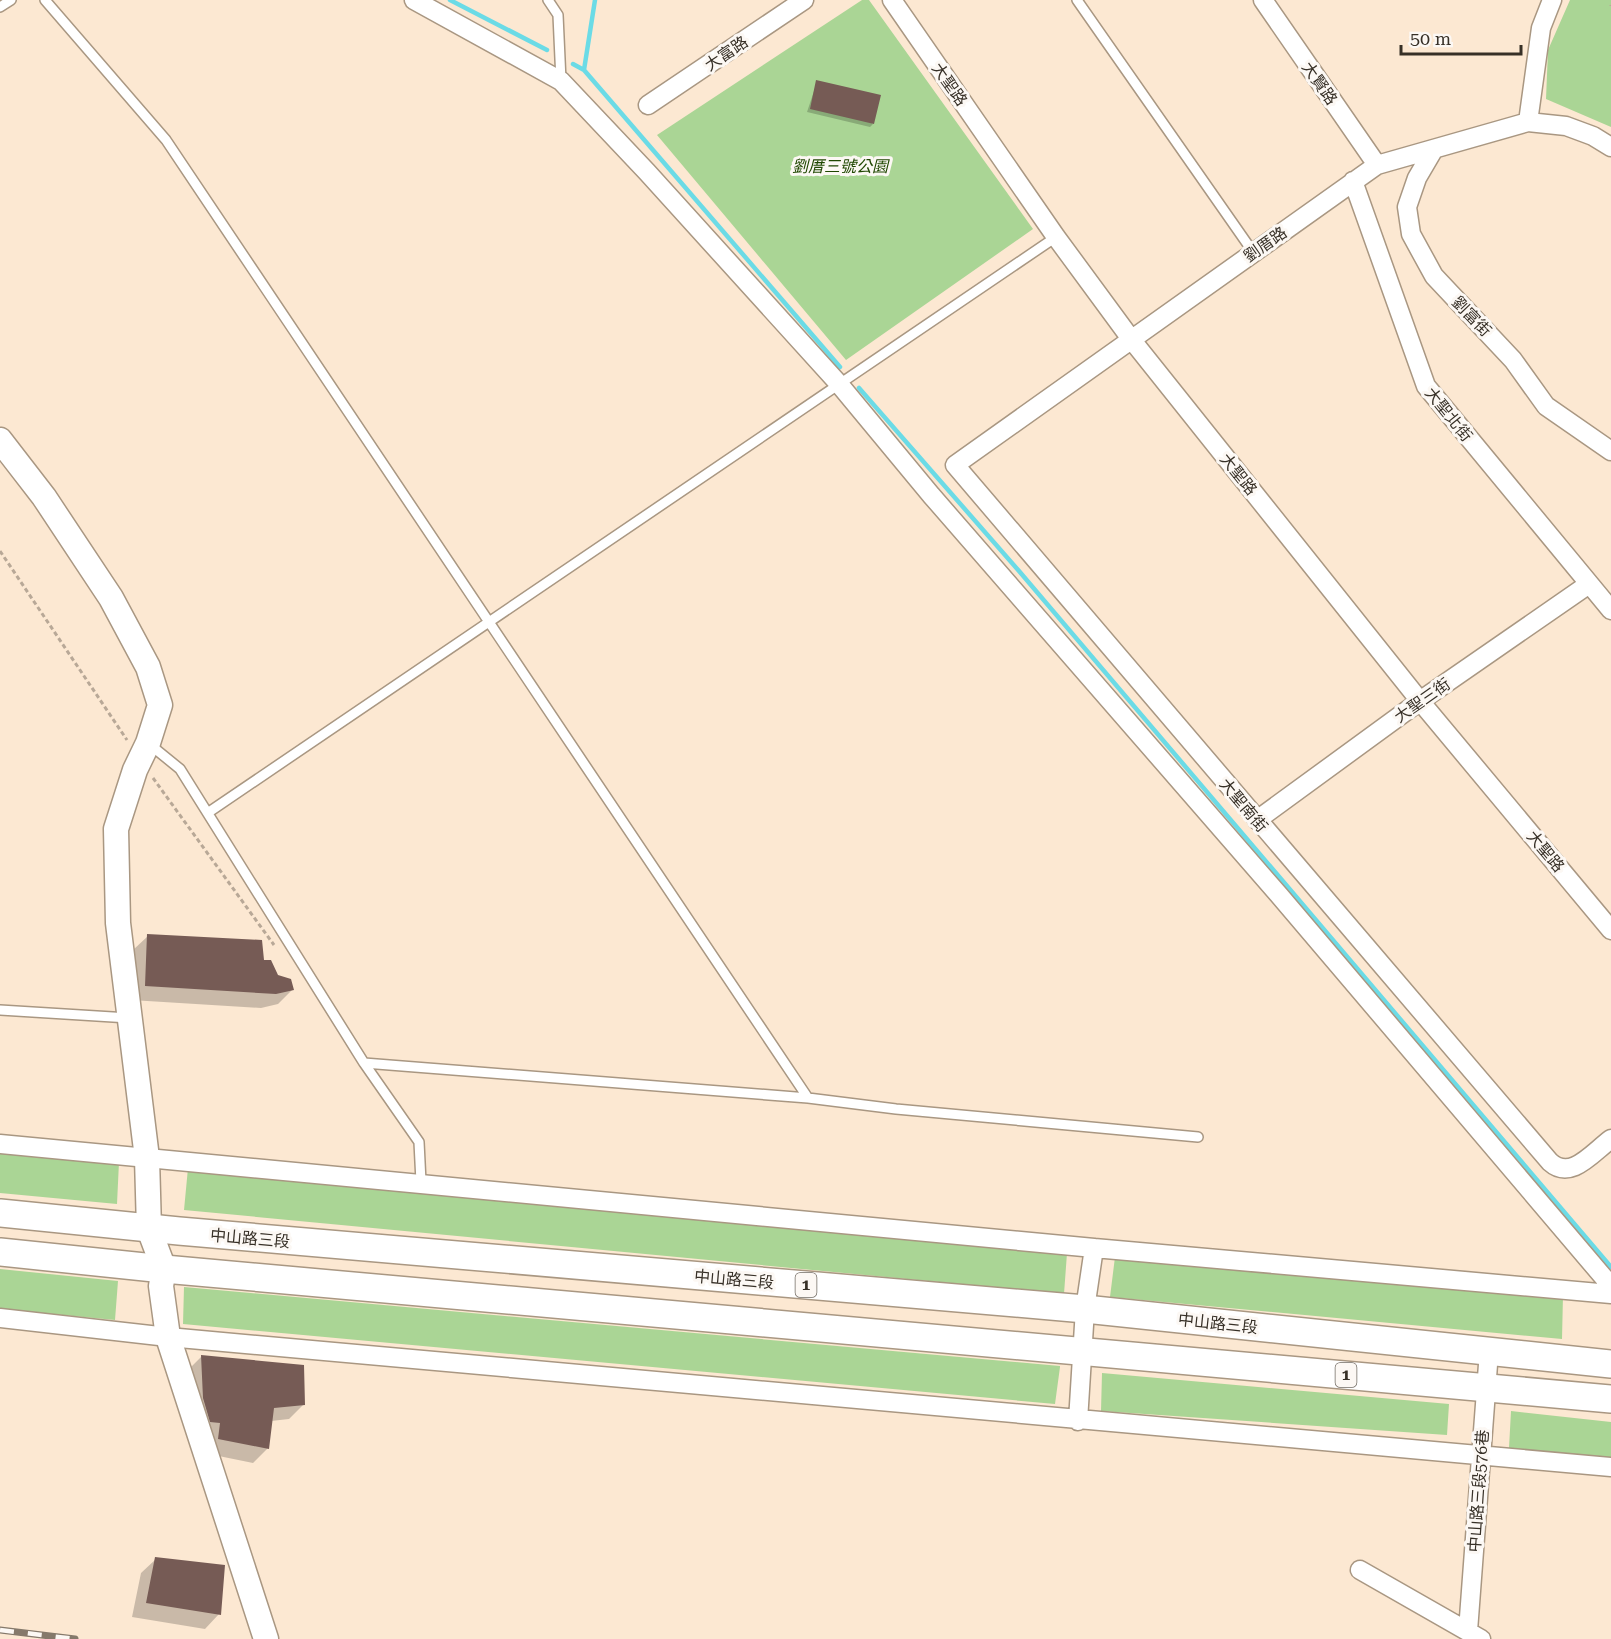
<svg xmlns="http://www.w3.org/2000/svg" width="1611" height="1639" font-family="'Roboto Serif','Noto Sans TC',serif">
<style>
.green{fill:#aad595}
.shadow{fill:#0003}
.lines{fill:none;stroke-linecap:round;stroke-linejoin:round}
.stream{stroke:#6bdbe6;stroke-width:4.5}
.building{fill:#765b55}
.lane-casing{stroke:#a99782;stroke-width:12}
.street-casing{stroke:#a99782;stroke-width:21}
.secondary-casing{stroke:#a99782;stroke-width:27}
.primary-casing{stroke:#a99782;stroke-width:30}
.path{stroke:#b8a897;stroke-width:3;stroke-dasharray:4.5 3;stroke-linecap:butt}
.lane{stroke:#fff;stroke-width:9}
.street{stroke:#fff;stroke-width:18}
.secondary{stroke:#fff;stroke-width:24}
.primary{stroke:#fff;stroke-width:27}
.rail-casing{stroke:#85796b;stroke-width:7}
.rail{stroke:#fcf8f4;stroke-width:4.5;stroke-dasharray:14;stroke-linecap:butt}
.labels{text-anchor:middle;stroke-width:6;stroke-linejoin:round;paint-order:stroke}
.shield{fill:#fcf8f4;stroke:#726c64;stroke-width:1.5}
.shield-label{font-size:15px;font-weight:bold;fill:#373027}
.street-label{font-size:16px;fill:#373027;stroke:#fcf8f4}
.park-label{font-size:16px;font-style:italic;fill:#1f4700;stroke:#fcf8f4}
</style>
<rect width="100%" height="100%" fill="#fce8d2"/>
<path class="green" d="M862,0H869L1033,229L846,360L657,135Z
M1570,0H1611V127L1546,99L1548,50Z
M0,1150L119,1162L117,1204L0,1193Z
M188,1168L1067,1253L1064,1294L184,1210Z
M1115,1257L1563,1295L1562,1339L1110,1297Z
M0,1269L118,1281L115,1320L0,1309Z
M184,1287L1060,1366V1367L1055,1404L183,1324Z
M1102,1373L1449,1404L1447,1435L1101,1411Z
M1511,1411L1611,1422V1458L1509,1448Z"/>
<path class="shadow" d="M817,82L873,124L870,127L807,112Z
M148,936L262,962L292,990L278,1004L261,1008L131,1000L133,950Z
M202,1356L304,1404L289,1419L271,1421L268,1448L253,1463L204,1453L187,1371Z
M156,1559L219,1614L205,1629L132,1617L141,1573Z"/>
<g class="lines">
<path class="stream" d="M450,0L547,50
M573,64L584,70L840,367
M584,70L595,0
M859,388L1019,571L1611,1267"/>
</g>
<path class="building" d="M816,80L881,95L874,124L810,109Z
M147,934L262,940L264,960H271L278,975L291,979L294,990L276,994L145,986Z
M201,1355L304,1365L305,1405L274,1408L269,1449L218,1439L220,1423L210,1422L203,1398Z
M155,1557L225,1565L221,1615L146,1603Z"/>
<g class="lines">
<g class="lane-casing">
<path id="lane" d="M45,0L166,140L808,1098
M548,0L558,15L561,81
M1077,0L1253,252
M0,7L11,0
M148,743L180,769L364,1063L419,1142L421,1182
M209,812L1056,237
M0,1010L129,1018
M364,1063L808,1098L896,1109L1198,1137"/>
</g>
<g class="street-casing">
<path id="street" d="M414,0L561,81L647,172L839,384L931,495L1279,895L1611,1286
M892,0L1056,237L1131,339L1420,701L1611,930
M1263,0L1377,165
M648,105L804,0
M1528,122L1541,28L1552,0
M1611,147L1593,136L1566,126L1528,122L1377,165L955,465L1550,1162C1571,1181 1592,1153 1611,1139
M1434,149L1417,178L1407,207L1411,234L1434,276L1513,360L1546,406L1611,451
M1353,181L1426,386L1611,610
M1257,820L1420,701L1589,584
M0,1144L1094,1248L1611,1294
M0,1318L168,1337L1611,1467
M1078,1421L1085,1309L1094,1248
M1360,1570L1481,1639
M1468,1631L1489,1351"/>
</g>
<g class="secondary-casing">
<path id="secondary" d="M0,440L44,497L111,598L148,667L160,705L148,743L135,770L116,829L118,923L147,1158L149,1229L164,1269L161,1286L168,1337L266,1639"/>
</g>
<g class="primary-casing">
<path id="primary" d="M0,1213L179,1231L1085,1309L1611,1364
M0,1252L164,1269L1611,1399"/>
</g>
<path class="path" d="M1611,5V6
M0,551L127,740
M153,778L274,945"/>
<use href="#lane" class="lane"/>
<use href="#street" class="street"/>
<use href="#secondary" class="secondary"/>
<use href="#primary" class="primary"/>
<g class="rail-casing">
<path id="rail" d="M0,1630L75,1639"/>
</g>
<use href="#rail" class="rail"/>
</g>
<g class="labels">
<g class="shield">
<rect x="795.5" y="1273" width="21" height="24" rx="4.5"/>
<rect x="1335.5" y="1363" width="21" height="24" rx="4.5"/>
</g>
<g class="shield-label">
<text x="806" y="1290">1</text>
<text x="1346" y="1380">1</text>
</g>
<g class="street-label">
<text transform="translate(726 53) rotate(-34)" y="6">大富路</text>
<text transform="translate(1320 83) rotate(55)" y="6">大賢路</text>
<text transform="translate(950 84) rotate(55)" y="6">大聖路</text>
<text transform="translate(1265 244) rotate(-35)" y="6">劉厝路</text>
<text transform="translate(1472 316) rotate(46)" y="6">劉富街</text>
<text transform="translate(1449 414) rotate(51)" y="6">大聖北街</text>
<text transform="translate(1239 474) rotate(51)" y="6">大聖路</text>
<text transform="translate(1422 700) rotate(-35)" y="6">大聖三街</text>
<text transform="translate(1244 805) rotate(50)" y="6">大聖南街</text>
<text transform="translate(1546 851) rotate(50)" y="6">大聖路</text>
<text transform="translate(250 1238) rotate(5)" y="6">中山路三段</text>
<text transform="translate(734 1279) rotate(5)" y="6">中山路三段</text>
<text transform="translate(1218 1323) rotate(6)" y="6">中山路三段</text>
<text transform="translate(1478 1491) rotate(-86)" y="6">中山路三段576巷</text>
</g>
<g class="park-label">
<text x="840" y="172">劉厝三號公園</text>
</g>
</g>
<path d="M1401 45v9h120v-9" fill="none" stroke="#373027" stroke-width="3"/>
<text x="1410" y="45" font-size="18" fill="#373027" stroke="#fcf8f4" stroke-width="4.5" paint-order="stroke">50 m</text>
</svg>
